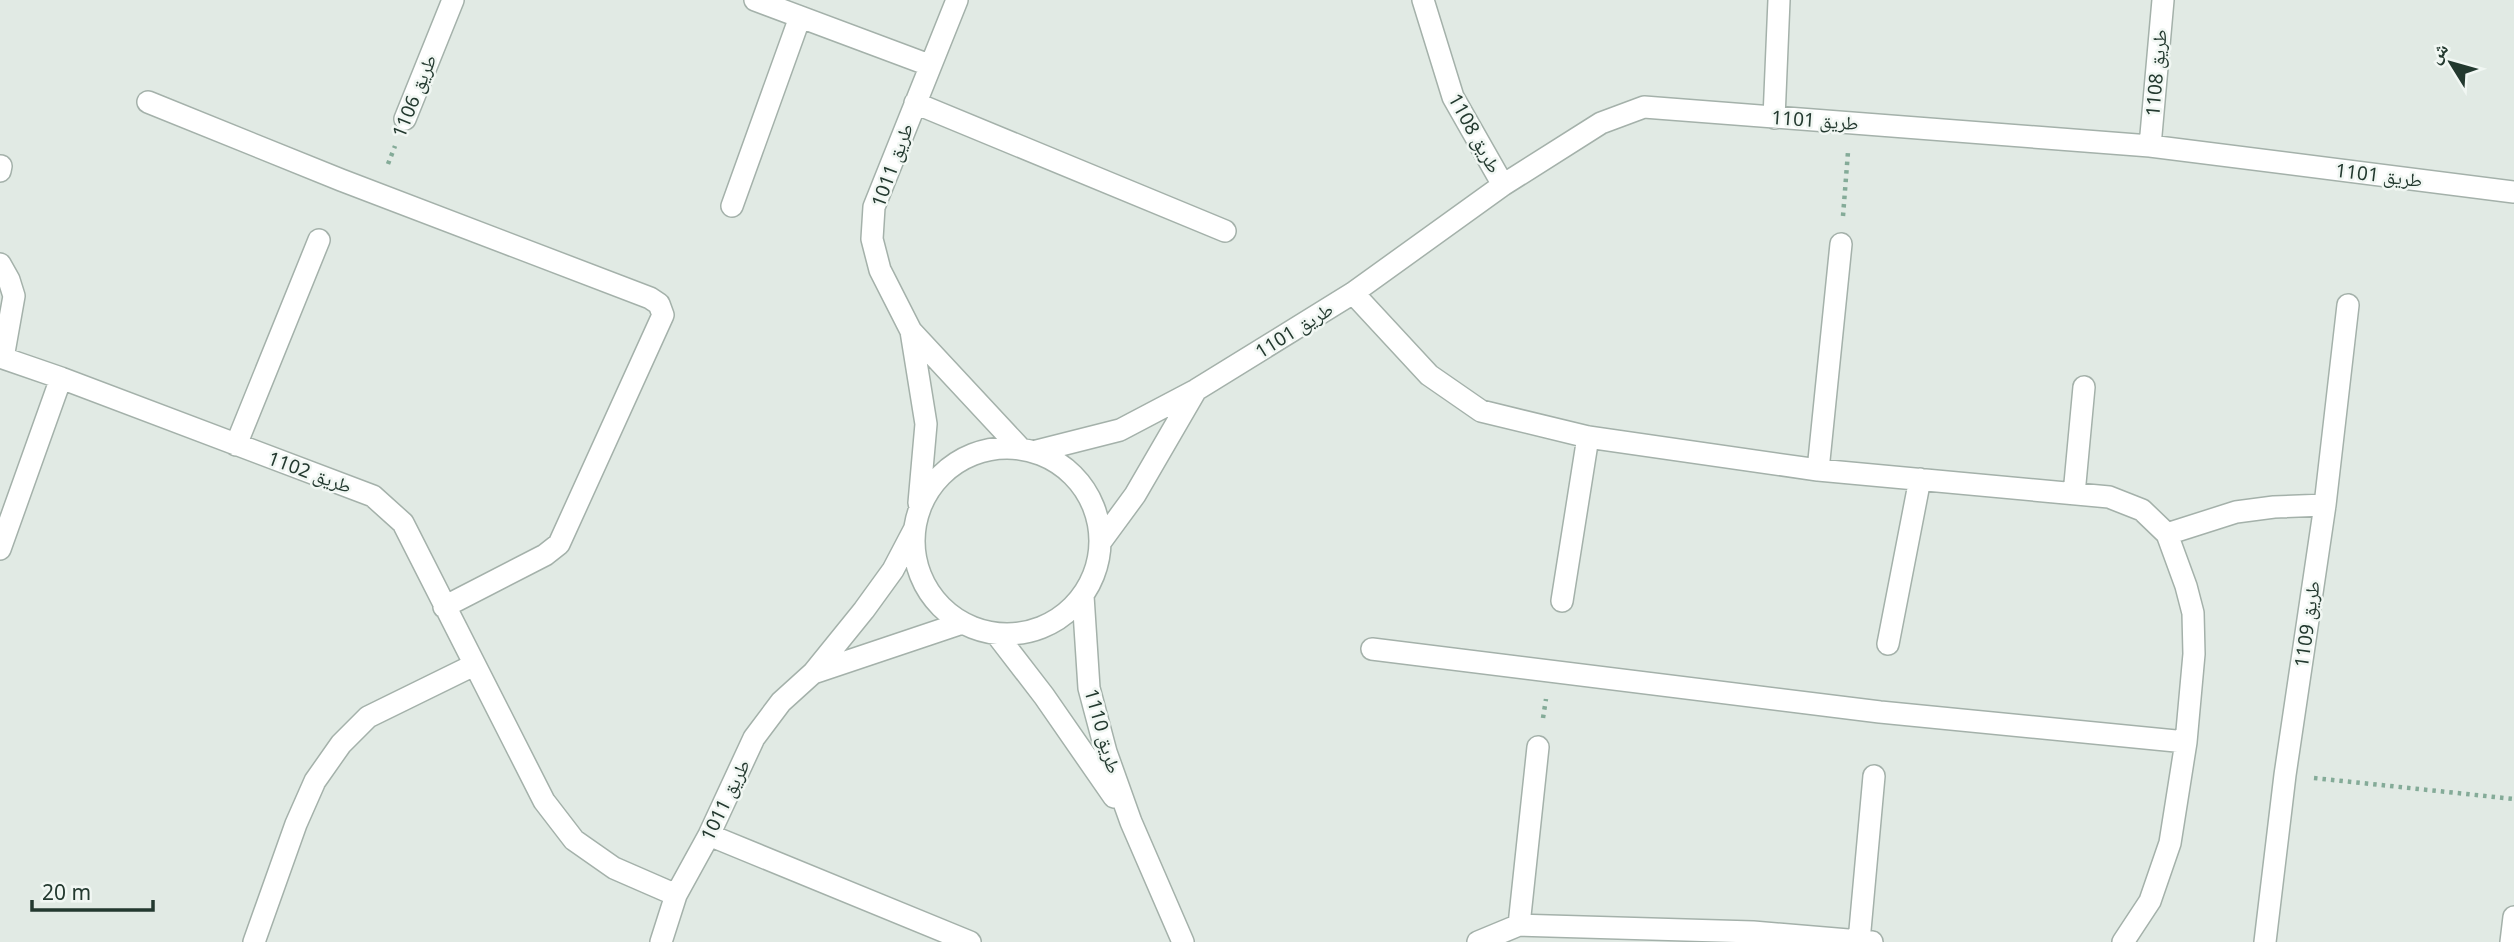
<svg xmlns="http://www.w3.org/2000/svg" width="2514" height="942" font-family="'Noto Sans','Noto Naskh Arabic',sans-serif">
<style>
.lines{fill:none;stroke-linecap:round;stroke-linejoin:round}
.minor-casing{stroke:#a4b1aa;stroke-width:24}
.path{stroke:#84ab98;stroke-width:4.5;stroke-dasharray:3.5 5;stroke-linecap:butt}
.minor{stroke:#fff;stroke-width:21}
.labels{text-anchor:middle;stroke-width:5;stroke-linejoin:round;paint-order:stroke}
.street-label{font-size:19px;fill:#23392f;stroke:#f1f7f3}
</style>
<rect width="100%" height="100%" fill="#e1eae4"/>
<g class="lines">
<g class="minor-casing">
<path id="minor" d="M755,0L929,65
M957,0L874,207L872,239L880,270L911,331L1019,447
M1423,0L1453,97L1503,185
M148,102L341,180L650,298L659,304L663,315L559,544L545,555L444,607
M915,103L1225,231
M1774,118L1779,0
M405,119L453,0
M2150,146L2163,0
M0,171L1,166
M732,206L800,17
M0,264L9,280L14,296L3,358
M1353,293L1429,375L1481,411L1588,437L1818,470L2109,497L2142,510L2167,534L2186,586L2193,613L2194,654L2186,742L2170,843L2150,901L2123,942
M911,331L926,424L919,503
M0,357L61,378L373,496L403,523L544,801L574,840L614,868L676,895
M236,445L319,240
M914 541a93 93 0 1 1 186 0a93 93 0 1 1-186 0Z
M1037,451L1120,430L1196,390L1353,293L1503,185L1601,123L1644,107L2150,146L2514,192
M1818,470L1841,244
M2074,494L2084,387
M2167,534L2236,512L2274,507L2325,505
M1102,540L1135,495L1196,390
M0,549L61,378
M1083,596L1089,688L1106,752L1131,822L1183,942
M1562,601L1588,437
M997,635L1044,696L1114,797
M1888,644L1920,479
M1372,649L1880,712L2186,742
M813,673L962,623
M709,835L970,942
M1519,925L1538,747
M1859,941L1874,776
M254,942L296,824L315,781L341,744L368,717L474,665
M661,942L676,895L709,835L754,738L781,702L813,673L864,610L893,570L914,530
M1478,942L1519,925L1753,932L1872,942
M2265,942L2285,775L2325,505L2348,305
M2511,942L2514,917"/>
</g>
<path class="path" d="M388,164L395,146
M1843,216L1848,152
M1543,718L1546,699
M2314,778L2514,799"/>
<use href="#minor" class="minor"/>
</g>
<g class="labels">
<g class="street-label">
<text transform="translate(2156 73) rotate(-85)" y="7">طريق 1108</text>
<text transform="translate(414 96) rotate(-68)" y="7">طريق 1106</text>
<text transform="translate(1815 120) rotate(4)" y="7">طريق 1101</text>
<text transform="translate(1475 133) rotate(61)" y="7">طريق 1108</text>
<text transform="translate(892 165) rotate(-70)" y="7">طريق 1011</text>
<text transform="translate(2379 175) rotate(7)" y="7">طريق 1101</text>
<text transform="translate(1294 330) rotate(-32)" y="7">طريق 1101</text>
<text transform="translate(310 472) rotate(20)" y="7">طريق 1102</text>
<text transform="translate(2307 624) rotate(-82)" y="7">طريق 1109</text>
<text transform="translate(1103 731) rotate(74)" y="7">طريق 1110</text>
<text transform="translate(725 800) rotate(-64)" y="7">طريق 1011</text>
</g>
</g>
<g transform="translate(2451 63) rotate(307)" stroke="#f1f7f3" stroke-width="5" paint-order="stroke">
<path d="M0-5L12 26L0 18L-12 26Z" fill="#23392f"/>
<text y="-10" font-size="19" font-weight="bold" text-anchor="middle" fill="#23392f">ش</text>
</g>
<path d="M32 900v10h121v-10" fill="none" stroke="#23392f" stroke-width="3.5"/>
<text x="42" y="900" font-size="21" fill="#23392f" stroke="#f1f7f3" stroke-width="5" paint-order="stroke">20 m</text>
</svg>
